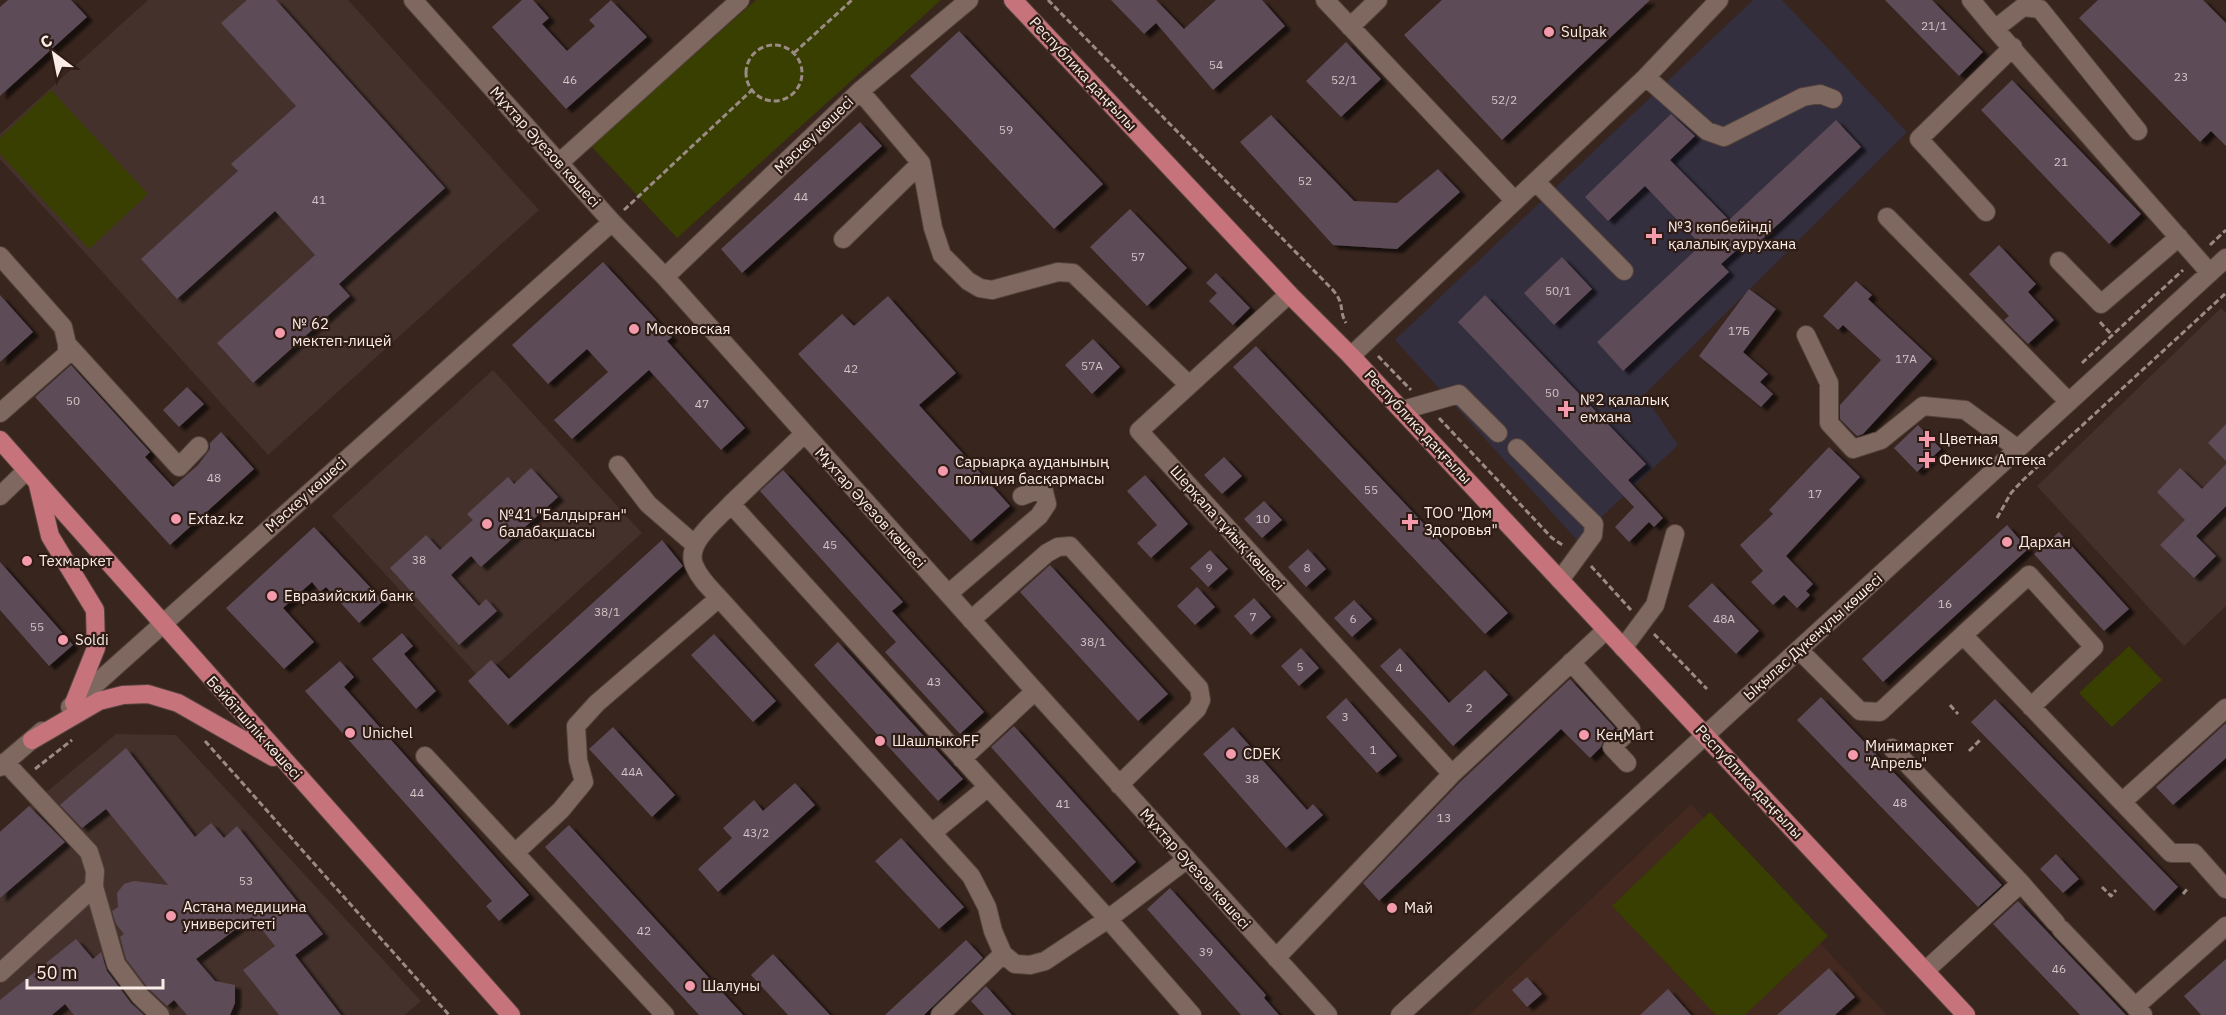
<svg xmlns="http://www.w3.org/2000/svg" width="2226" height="1015" font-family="'IBM Plex Sans',sans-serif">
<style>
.built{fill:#43291f}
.education{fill:#44312b}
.medical{fill:#342f3f}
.green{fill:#393f00}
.building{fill:#5d4b58;filter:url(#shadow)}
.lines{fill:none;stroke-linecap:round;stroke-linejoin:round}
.minor-casing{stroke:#54443d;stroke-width:20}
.major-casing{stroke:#54443d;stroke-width:20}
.path{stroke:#9b8b86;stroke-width:3;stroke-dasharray:6 3;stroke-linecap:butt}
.minor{stroke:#7f685f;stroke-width:18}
.major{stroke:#c6737b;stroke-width:18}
.poi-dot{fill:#f39aac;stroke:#2e1c15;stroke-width:2}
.labels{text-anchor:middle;stroke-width:4.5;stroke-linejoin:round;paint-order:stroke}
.number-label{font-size:12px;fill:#d3c4c4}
.poi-label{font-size:15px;fill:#faede8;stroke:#2e1c15;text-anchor:start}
.street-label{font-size:15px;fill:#faede8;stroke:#2e1c15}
</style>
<defs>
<filter id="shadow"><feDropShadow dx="6" dy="4" stdDeviation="1.5" flood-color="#0009"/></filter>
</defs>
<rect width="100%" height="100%" fill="#38251e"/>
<path class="built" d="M1691,804L1887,1015H1469Z"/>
<path class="education" d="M148,0H348L539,210L268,455L0,159V134Z
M2221,308L2226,313V606L2184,646L2037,486Z
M493,370L642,533L481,679L332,516Z
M116,734L176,735L421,1001L405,1015H0V831Z"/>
<path class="medical" d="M1753,0H1782L1907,132L1644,395L1678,445L1577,540L1395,340Z"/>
<path class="green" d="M756,0H941L677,238L591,146Z
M51,90L148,194L89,249L0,154V138Z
M2129,646L2162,680L2112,727L2079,693Z
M1710,812L1828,936L1745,1015H1716L1612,906Z"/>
<path class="building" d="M8,0H71L87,17L0,96V7Z
M247,0H276L445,188L339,284L350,296L253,383L217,343L315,255L275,211L177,299L141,259L238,171L231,164L296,106L221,23Z
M522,0H533L549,18L542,24L567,51L595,26L589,20L611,0L647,37L566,109L492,27Z
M1111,0H1156L1184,29L1216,0H1262L1285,26L1213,90L1156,23L1144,34Z
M1442,0H1650L1502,140L1404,35Z
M1885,0H1932L1983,52L1959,76Z
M2098,0H2203L2226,23V146L2211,131L2200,142L2079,18Z
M959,31L1103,184L1054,229L910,76Z
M1346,42L1381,79L1341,117L1306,81Z
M2012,80L2141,214L2109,244L1981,110Z
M1671,114L1695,136L1670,160L1729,220L1836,120L1861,147L1756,245L1749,239L1721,264L1729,272L1623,371L1597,342L1701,245L1645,186L1608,221L1585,197Z
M1271,115L1354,201L1397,203L1438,169L1460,192L1397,249L1333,245L1240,142Z
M860,122L882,146L742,273L721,249Z
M1130,209L1187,268L1147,306L1090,247Z
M1999,245L2036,284L2028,292L2054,320L2028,344L2004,320L2009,316L1969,274Z
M1562,257L1592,289L1554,325L1524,293Z
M603,262L672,337L667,341L745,428L721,450L649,370L572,439L554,420L608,372L587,349L548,384L512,345Z
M1216,273L1250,308L1233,325L1209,301L1217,293L1206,283Z
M1856,281L1872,295L1868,299L1932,359L1863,434L1857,436L1840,419V405L1881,360L1843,325L1838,330L1823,316Z
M1749,289L1776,309L1743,352L1768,374L1760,382L1773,394L1761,407L1699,356Z
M0,295L33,332L0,362Z
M1485,295L1646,464L1628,480L1663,518L1654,527L1649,522L1629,542L1615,527L1634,507L1458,322Z
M888,296L956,373L919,405L1010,506L971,541L798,354L842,314L854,326Z
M1093,339L1120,367L1092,394L1065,365Z
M1256,346L1508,613L1485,634L1233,367Z
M71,365L150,452L145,457L173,487L198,465L210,449V443L221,432L254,469L170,545L35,397Z
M187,387L204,404L179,427L163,410Z
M2226,424V461L2208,443Z
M1918,425L1941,449L1917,472L1894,448Z
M1829,447L1860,477L1786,556L1813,584L1806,591L1810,595L1797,608L1784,595L1773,605L1751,582L1763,571L1740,545L1773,514L1769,510Z
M1224,457L1242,476L1222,494L1204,475Z
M2226,464V506L2196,536L2216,556L2194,578L2160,545L2185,520L2157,492L2180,468L2202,489Z
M531,468L558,497L481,567L471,556L451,575L479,606L486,599L497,611L459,645L390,568L426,535L440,550L473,520L467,514L508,477L514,484Z
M783,470L903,602L892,611L984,712L960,734L885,652L896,642L760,491Z
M1145,475L1188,524L1151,558L1137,543L1157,525L1127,491Z
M1264,501L1282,520L1262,538L1244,519Z
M2007,525L2028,549L1883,682L1862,659Z
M314,527L383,601L359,623L326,587L320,592L312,582L283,608L314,642L284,669L226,608Z
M2059,532L2129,609L2104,631L2034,554Z
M662,540L683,566L508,725L468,681L491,660L509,679Z
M1308,549L1326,569L1306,587L1288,567Z
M1210,550L1228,569L1208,587L1190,568Z
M0,562L73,645L49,666L0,610Z
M1050,565L1168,694L1138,721L1020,592Z
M1712,583L1759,631L1736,654L1688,606Z
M1197,587L1215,607L1195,625L1177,606Z
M1254,598L1271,617L1251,635L1234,616Z
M1354,600L1372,619L1352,637L1334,618Z
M402,633L413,646L404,654L436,691L416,709L372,659Z
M714,634L776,701L753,722L691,655Z
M838,642L963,779L938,801L814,665Z
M1301,648L1319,668L1299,686L1281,666Z
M1400,648L1449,703L1485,670L1508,695L1453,746L1380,666Z
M340,661L354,677L344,687L529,895L499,921L486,906L492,901L305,691Z
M1570,679L1615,728L1604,739L1601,747L1590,758L1561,729L1379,901L1363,883L1459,783Z
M1821,697L2002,885L1978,907L1797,720Z
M1346,698L1397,756L1377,773L1326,717Z
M1995,699L2178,887L2154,911L1971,722Z
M2226,723V758L2173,805L2156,787Z
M1014,726L1136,862L1112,883L991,747Z
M613,727L675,795L652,817L589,749Z
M1233,727L1307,810L1313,804L1323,815L1286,848L1203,754Z
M126,748L195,837L211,823L224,838L237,826L323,934L295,955L341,1015H279L243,970L275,946L252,917L196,959L215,981L235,985V1003L230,1015H187L174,1000L167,1006L148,988L126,959L120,937L124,934L116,924L112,911L118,907L117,893L124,884L134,881L168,885L106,809L82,828L60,805Z
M795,783L815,805L718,892L698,869L732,838L723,828L754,800L763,811Z
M29,806L65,842L0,898V832Z
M569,825L743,1015H699L545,847Z
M901,838L964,907L939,929L875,861Z
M2056,854L2079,879L2063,893L2040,869Z
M1170,888L1266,995L1264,998L1279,1015H1241L1147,909Z
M2018,901L2126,1015H2080L1993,924Z
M76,939L93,959L101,952L107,971L131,1003L144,1015H74L65,1004L52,1015H0V1000Z
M966,940L983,958L924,1015H885Z
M773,954L830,1015H788L751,975Z
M2226,959V1015H2201L2184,996Z
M1829,968L1855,997L1835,1015H1777Z
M1527,977L1542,994L1527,1007L1512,990Z
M986,986L1012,1015H984L971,1001Z
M1668,989L1691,1015H1640Z"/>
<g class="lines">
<g class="minor-casing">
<path id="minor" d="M413,0L612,222L665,277L1035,691L1328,1015
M1325,0L1515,201
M1971,0L1995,29
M1350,27L1378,0
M1646,77L1707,131L1724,137L1803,97L1820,94L1833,99
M860,91L921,163L933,228L942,255L968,281L980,288L992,290L1058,272L1073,273L1189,385
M2138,131L2040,9L2023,7L1995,29L2210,273
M559,163L740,0
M1536,182L1624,271
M1986,212L1919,139L2013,47
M1887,217L2069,402
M843,239L921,163
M0,256L63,327L67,344L179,467L199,446
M2059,261L2101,304L2179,237
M665,277L860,91L969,0
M1289,294L1139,431L1452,774
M1806,335L1829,383V423L1853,449L1881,440L1923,406L1965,410L2018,449
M1351,356L1646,77L1719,0
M1403,410L1459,394L1498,433
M0,413L67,354V344
M804,434L731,504L1108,919L1192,1015
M1517,448L1594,524L1593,535L1560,580
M618,465L648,504L694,544
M0,496L26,471
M731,504C717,520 683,544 695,567C700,579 710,588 719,598L971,876L987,907L993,931L1003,954L1015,964L1030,965L1045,961L1108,919L1186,860
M948,594L1039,516L1047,504L1043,488L1022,496
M971,620L1047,553L1058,547L1070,546L1199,688L1201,700L1197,709L1119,785
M1963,635L2029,575L2094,647L2031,707
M1623,648L1655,605L1675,534
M1799,650L1860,711L1880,712L1963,635L2122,802L2226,708
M1571,662L1631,729L1612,747L1627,763
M70,707L612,222
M1892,748L2021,883
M425,756L665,1015
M962,759L1035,691
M0,767L42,731
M2122,802L2171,853H2194L2226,889
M932,833L988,787
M515,853L561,810L584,782L578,760L576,726L597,703L719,598
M94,887L116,964L140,996L160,1015
M2061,929L2143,1015
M1276,958L1452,774L1606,630
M1925,971L2021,883L2056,923
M0,973L94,887L95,871L89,852L5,762
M2135,1007L2226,926
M940,1015L1003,954
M1400,1015L2226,258"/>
</g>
<g class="major-casing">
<path id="major" d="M1013,0L1289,294L1351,356L1966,1015
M0,440L511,1015
M38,485L50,536L95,610L96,648L74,703
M32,740L99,701L123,695L148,694L178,703L273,757"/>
</g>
<path class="path" d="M1048,0L1332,289C1346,305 1338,309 1346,323
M746 73a28 28 0 1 1 56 0a28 28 0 1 1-56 0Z
M794,53L852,0
M624,210L752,90
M2210,245L2226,230
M2100,322L2112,335
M1378,356L1411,390
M2082,363L2183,270
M1439,418L1552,538L1564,546
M1997,518L2011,493L2023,480L2226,293
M1591,566L1631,610
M1654,634L1707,689
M1950,705L1958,714
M205,741L449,1015
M1969,751L1981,739
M35,769L72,740
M2102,887L2111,896L2116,890
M2183,894L2188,888"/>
<use href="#minor" class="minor"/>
<use href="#major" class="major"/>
</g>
<g class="poi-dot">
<circle cx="1549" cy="32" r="6"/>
<path d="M1651 227h6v6h6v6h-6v6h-6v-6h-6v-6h6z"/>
<circle cx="634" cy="329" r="6"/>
<circle cx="280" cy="333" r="6"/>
<path d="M1563 400h6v6h6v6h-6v6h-6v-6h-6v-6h6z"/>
<path d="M1924 430h6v6h6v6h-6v6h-6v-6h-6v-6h6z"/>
<path d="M1924 451h6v6h6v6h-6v6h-6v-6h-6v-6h6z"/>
<circle cx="943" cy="471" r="6"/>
<circle cx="176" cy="519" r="6"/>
<path d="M1407 513h6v6h6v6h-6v6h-6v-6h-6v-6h6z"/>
<circle cx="487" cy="524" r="6"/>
<circle cx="2007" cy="542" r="6"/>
<circle cx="27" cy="561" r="6"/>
<circle cx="272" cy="596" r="6"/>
<circle cx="63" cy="640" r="6"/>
<circle cx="350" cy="733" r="6"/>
<circle cx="1584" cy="735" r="6"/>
<circle cx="880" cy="741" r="6"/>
<circle cx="1231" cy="754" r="6"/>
<circle cx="1853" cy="755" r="6"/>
<circle cx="1392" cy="908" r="6"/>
<circle cx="171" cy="916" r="6"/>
<circle cx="690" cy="986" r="6"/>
</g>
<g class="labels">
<g class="number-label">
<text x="1934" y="30">21/1</text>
<text x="1216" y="69">54</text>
<text x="2181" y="81">23</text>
<text x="570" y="84">46</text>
<text x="1344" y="84">52/1</text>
<text x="1504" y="104">52/2</text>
<text x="1006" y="134">59</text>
<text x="2061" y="166">21</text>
<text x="1305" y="185">52</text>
<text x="801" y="201">44</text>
<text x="319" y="204">41</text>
<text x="1138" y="261">57</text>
<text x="1558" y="295">50/1</text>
<text x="1739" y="335">17Б</text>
<text x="1906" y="363">17А</text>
<text x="1092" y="370">57А</text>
<text x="851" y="373">42</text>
<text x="1552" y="397">50</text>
<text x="73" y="405">50</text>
<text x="702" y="408">47</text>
<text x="214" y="482">48</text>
<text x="1371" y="494">55</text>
<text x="1815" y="498">17</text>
<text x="1263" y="523">10</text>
<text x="830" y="549">45</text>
<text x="419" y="564">38</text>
<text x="1209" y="572">9</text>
<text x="1307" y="572">8</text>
<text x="1945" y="608">16</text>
<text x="607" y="616">38/1</text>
<text x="1253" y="621">7</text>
<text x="1353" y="623">6</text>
<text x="1724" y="623">48А</text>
<text x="37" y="631">55</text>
<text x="1093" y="646">38/1</text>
<text x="1300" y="671">5</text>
<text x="1399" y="672">4</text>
<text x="934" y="686">43</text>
<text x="1469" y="712">2</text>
<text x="1345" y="721">3</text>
<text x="1373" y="754">1</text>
<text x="632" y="776">44А</text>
<text x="1252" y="783">38</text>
<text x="417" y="797">44</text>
<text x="1900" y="807">48</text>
<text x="1063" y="808">41</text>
<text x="1444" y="822">13</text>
<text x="756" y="837">43/2</text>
<text x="246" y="885">53</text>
<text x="644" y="935">42</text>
<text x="1206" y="956">39</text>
<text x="2059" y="973">46</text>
</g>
<g class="poi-label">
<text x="1561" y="37">Sulpak</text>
<text x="1668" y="232">№3 көпбейінді<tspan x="1668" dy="17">қалалық аурухана</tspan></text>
<text x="292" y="329">№ 62<tspan x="292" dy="17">мектеп-лицей</tspan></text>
<text x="646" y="334">Московская</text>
<text x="1580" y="405">№2 қалалық<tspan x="1580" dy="17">емхана</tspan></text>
<text x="1939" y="444">Цветная</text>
<text x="1939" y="465">Феникс Аптека</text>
<text x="955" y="467">Сарыарқа ауданының<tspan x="955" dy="17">полиция басқармасы</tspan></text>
<text x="1424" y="518">ТОО "Дом<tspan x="1424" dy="17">Здоровья"</tspan></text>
<text x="499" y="520">№41 "Балдырған"<tspan x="499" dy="17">балабақшасы</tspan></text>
<text x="188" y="524">Extaz.kz</text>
<text x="2019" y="547">Дархан</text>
<text x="39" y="566">Техмаркет</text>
<text x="284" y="601">Евразийский банк</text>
<text x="75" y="645">Soldi</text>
<text x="362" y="738">Unichel</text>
<text x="1596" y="740">КеңMart</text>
<text x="892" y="746">ШашлыкoFF</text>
<text x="1865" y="751">Минимаркет<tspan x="1865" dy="17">"Апрель"</tspan></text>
<text x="1243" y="759">CDEK</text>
<text x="183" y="912">Астана медицина<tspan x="183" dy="17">университеті</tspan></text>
<text x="1404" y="913">Май</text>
<text x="702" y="991">Шалуны</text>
</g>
<g class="street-label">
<text transform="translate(1083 74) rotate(47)" y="5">Республика даңғылы</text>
<text transform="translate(814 135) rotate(-44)" y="5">Мәскеу көшесі</text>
<text transform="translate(545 147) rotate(48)" y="5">Мұхтар Әуезов көшесі</text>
<text transform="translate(1418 427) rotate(47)" y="5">Республика даңғылы</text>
<text transform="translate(306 495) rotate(-42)" y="5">Мәскеу көшесі</text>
<text transform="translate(870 508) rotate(48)" y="5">Мұхтар Әуезов көшесі</text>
<text transform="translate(1227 528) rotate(48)" y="5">Шерқала тұйық көшесі</text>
<text transform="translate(1813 637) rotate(-42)" y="5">Ықылас Дүкенұлы көшесі</text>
<text transform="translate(254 728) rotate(48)" y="5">Бейбітшілік көшесі</text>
<text transform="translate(1749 782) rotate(47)" y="5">Республика даңғылы</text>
<text transform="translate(1195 869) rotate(48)" y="5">Мұхтар Әуезов көшесі</text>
</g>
</g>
<g transform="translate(54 54) rotate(328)" stroke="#2e1c15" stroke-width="4.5" paint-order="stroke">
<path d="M0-4.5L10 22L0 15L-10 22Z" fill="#faede8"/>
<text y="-9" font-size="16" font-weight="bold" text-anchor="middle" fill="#faede8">С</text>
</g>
<path d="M27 979v9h136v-9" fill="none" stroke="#faede8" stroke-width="3"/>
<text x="36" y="979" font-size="18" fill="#faede8" stroke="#2e1c15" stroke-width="4.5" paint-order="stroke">50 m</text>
</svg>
